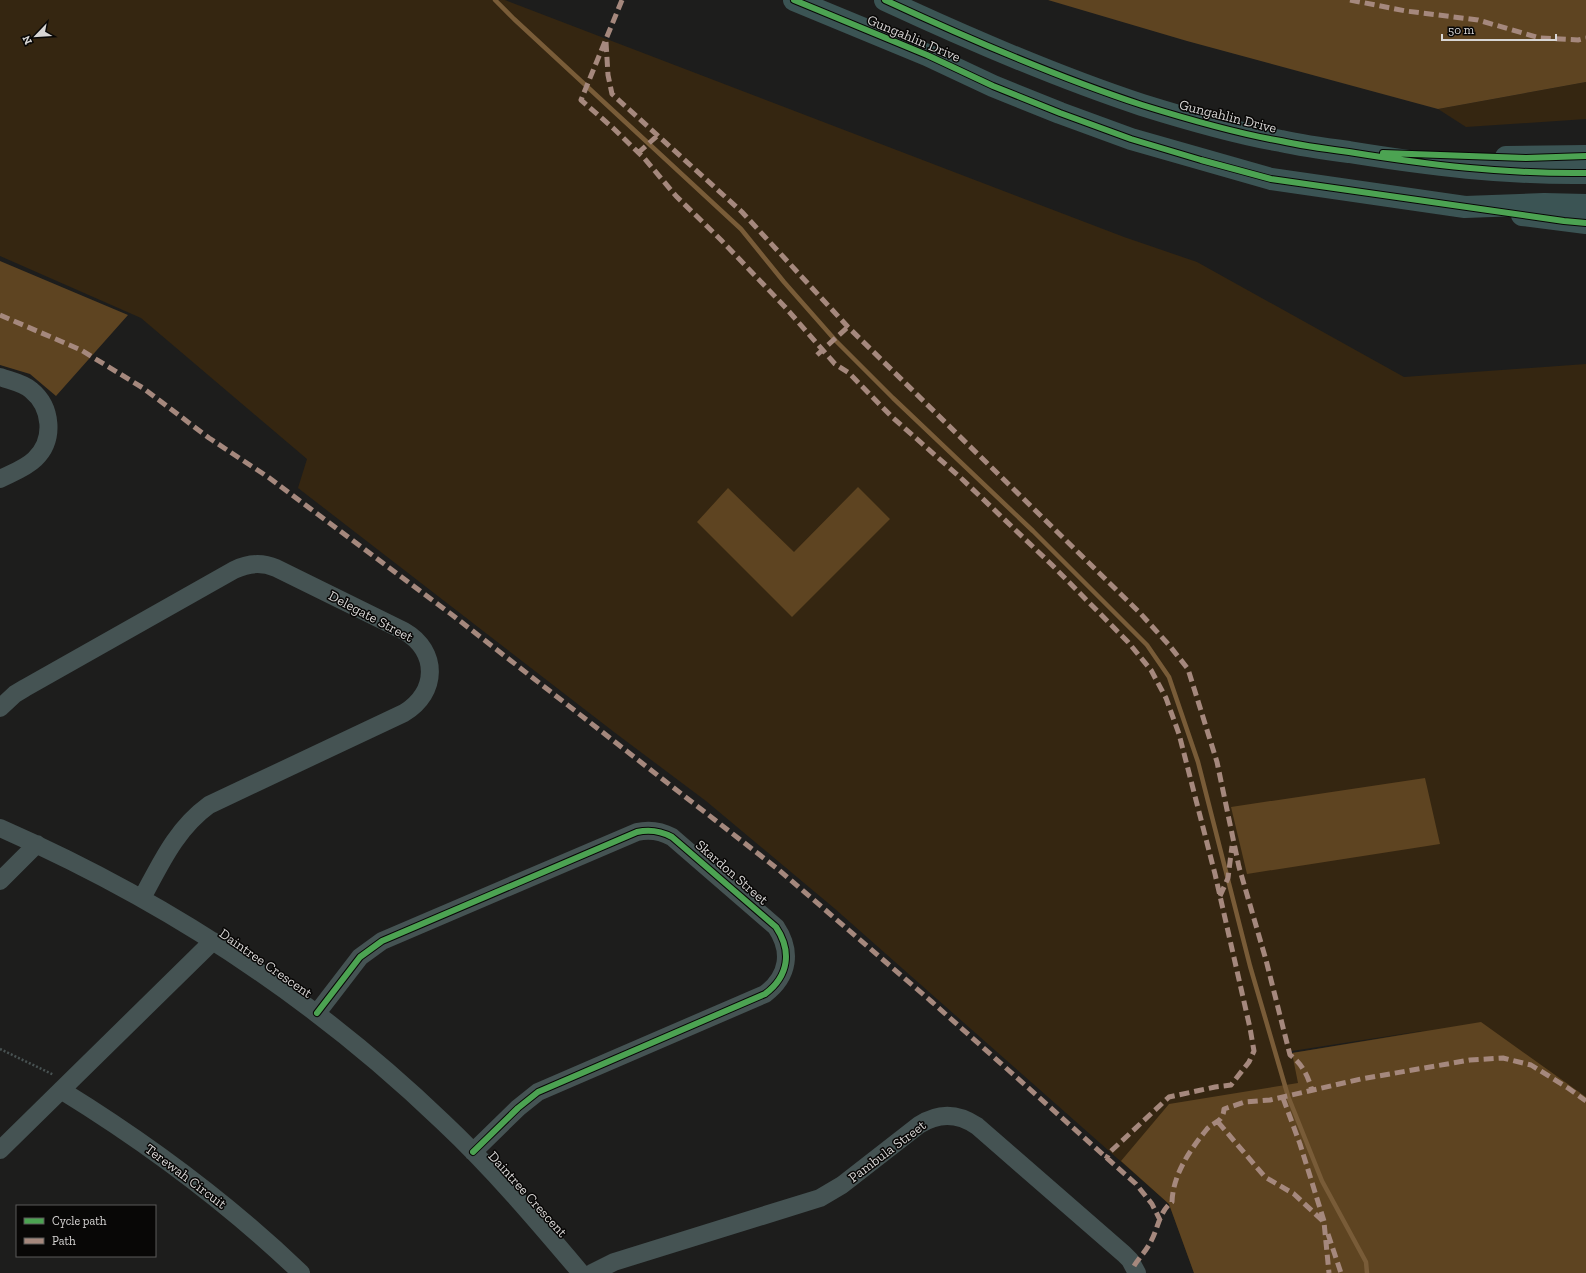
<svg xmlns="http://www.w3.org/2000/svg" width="1586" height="1273" font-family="'Zilla Slab',serif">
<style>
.green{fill:#352611;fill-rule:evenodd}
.forest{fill:#5e4421}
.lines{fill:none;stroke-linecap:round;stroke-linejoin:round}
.stream{stroke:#795c38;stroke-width:4.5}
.path{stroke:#485252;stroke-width:2.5;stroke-dasharray:2 2;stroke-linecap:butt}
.street{stroke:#455353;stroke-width:18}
.highway{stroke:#3b5454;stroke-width:22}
.quiet{stroke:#a5887d;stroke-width:5;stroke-dasharray:10 5;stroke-linecap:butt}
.cycleway-casing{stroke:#080706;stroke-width:8}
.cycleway{stroke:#4ca352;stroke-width:6}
.labels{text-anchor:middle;stroke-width:3;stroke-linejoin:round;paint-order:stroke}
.street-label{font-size:14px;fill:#d8d6d5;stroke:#080706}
</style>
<rect width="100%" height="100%" fill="#1d1d1c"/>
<path class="green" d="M0,0H505L1124,237L1197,262L1404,377L1586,364V1273H1194L1169,1204L834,908L706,801L614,732L298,488L307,459L141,318L0,256ZM1428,1030L1292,1053L1291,1052L1292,1051Z
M1586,82V119L1466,127L1438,109Z"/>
<path class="forest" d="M1048,0H1586V82L1438,109L1187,41Z
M0,261L128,315L56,396L30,374L0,365Z
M858,487L890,519L792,617L697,522L728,488L794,552Z
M1425,778L1440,844L1247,874L1231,807Z
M1481,1022L1586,1097V1273H1194L1169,1204L1121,1161L1169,1104L1298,1083L1292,1053Z"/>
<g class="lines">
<path class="stream" d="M495,0L514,19L741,229L784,282L836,341L893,398L1033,531L1147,645L1169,677L1198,762L1250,966L1288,1096L1322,1181L1366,1262L1367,1273"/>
<path class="path" d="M0,1049L54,1075"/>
<path class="street" d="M0,377C11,381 23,383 31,390C52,407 55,440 35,459C26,468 12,473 0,479
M0,708L15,694L25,688L234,570C248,563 262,562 276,568L404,631C439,651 438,693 404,713L209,805C176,829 161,863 142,898
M0,828C164,900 314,998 443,1122C493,1169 537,1221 581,1273
M0,881L37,844
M317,1013L360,957L382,941L637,832C650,829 661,831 672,837L776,927C792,951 789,976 765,994L538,1092L518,1108L473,1152
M61,1090C147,1143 228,1203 301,1273
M0,1150L213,941
M592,1273L614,1262L820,1198L842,1185L919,1125C939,1112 958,1113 977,1126L1124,1254L1130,1260L1137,1273"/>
<path class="highway" d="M794,0L927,55L993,86L1060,113L1131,139L1271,179L1465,207L1544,204L1586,205
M885,0C969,39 1054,76 1142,105C1187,119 1234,133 1281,141C1303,146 1326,149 1349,152C1429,165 1505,174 1586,173
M1506,157L1586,156
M1522,215L1586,223"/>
<path class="quiet" d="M622,0L581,100L613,128L644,158L676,196L721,240L785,307L835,364L849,373L892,417L962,479L1051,564L1128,642L1151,670L1166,698L1179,734L1215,874L1250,1028L1254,1051L1249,1062L1231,1085L1215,1087L1169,1097L1110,1152L1106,1159
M1350,0L1406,11L1478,20L1540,38L1578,40L1586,38
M606,42L608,75L612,94L742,212L848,327L1140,613L1169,645L1188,669L1217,762L1239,867L1266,960L1290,1055C1302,1063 1309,1078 1312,1091
M638,153L657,136
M0,315L81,350L143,388L209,438L268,477L451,614L779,870L932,1002L1136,1184L1152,1204L1160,1220
M817,355L850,325
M1220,896L1228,878L1232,846
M1283,1098L1300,1144L1324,1221
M1218,1122L1265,1177L1294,1194L1324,1222L1329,1273
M1328,1234L1341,1273
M1134,1266C1139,1258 1146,1251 1150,1243C1158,1230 1159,1211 1172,1202C1173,1174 1190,1150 1207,1129C1214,1121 1223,1123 1224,1109L1245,1102L1270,1100L1361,1079L1470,1060L1503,1058L1531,1065L1568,1088L1586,1101"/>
<g class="cycleway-casing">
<path id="cycleway" d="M794,0L927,55L993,86L1060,113L1131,139L1201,160L1271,179L1564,221L1586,223
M885,0C969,39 1054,76 1142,105C1187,119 1234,133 1281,141C1303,146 1326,149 1349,152C1429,165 1505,174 1586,173
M1383,153L1526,158L1586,156
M317,1013L360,957L382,941L637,832C650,829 661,831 672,837L776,927C792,951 789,976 765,994L538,1092L518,1108L473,1152"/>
</g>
<use href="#cycleway" class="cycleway"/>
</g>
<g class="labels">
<g class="street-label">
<text transform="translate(914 38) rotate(23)" y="5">Gungahlin Drive</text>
<text transform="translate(1228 116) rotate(14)" y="5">Gungahlin Drive</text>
<text transform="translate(371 616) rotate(28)" y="5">Delegate Street</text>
<text transform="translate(732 872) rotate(41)" y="5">Skardon Street</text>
<text transform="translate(266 963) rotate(35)" y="5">Daintree Crescent</text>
<text transform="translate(887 1151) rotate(-37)" y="5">Pambula Street</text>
<text transform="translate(186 1176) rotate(37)" y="5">Terewah Circuit</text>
<text transform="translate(528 1194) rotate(48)" y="5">Daintree Crescent</text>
</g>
</g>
<rect x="16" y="1205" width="140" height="52" fill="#080706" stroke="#5b5a59"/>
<rect x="24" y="1218" width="20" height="6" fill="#4ca352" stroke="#5b5a59"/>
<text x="52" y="1225" font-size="12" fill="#d8d6d5">Cycle path</text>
<rect x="24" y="1238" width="20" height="6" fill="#a5887d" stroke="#5b5a59"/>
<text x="52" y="1245" font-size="12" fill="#d8d6d5">Path</text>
<g transform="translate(36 36) rotate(245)" stroke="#080706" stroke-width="3" paint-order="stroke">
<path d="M0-3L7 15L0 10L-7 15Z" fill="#d8d6d5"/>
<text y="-6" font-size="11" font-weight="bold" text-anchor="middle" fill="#d8d6d5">N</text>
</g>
<path d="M1442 34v6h114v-6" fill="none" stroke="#d8d6d5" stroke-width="2"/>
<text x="1448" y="34" font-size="12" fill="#d8d6d5" stroke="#080706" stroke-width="3" paint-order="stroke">50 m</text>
</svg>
